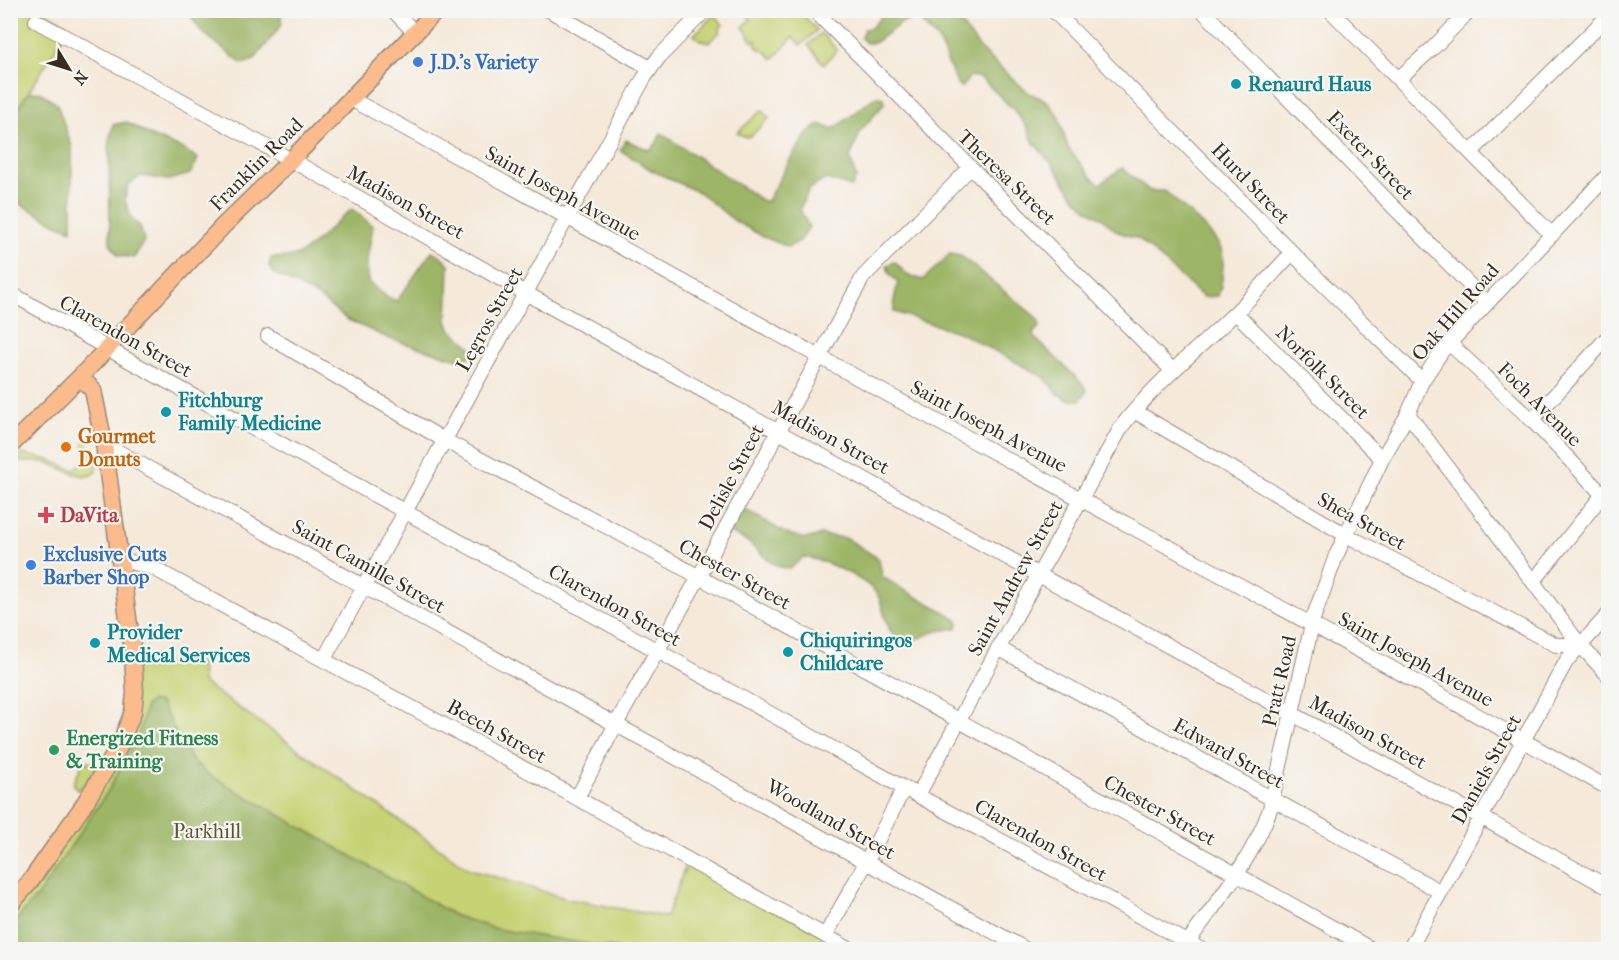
<svg xmlns="http://www.w3.org/2000/svg" width="1619" height="960" font-family="'IM FELL French Canon',serif">
<style>
.green{fill:#c6d375;stroke:#807e4a;stroke-width:1.5}
.forest{fill:#9cb566;stroke:#6c7042;stroke-width:1.5}
.lines{fill:none;stroke-linecap:round;stroke-linejoin:round}
.minor-casing{stroke:#988a7c;stroke-width:16}
.major-casing{stroke:#988a7c;stroke-width:19}
.minor{stroke:#fff;stroke-width:14}
.major{stroke:#fbbb8c;stroke-width:16}
.shop-dot{fill:#3f7fe0;stroke:#f6f6f2;stroke-width:2}
.culture-dot{fill:#0f9aa8;stroke:#f6f6f2;stroke-width:2}
.food-dot{fill:#e8710a;stroke:#f6f6f2;stroke-width:2}
.health-dot{fill:#e0444e;stroke:#f6f6f2;stroke-width:2}
.leisure-dot{fill:#2e9e5b;stroke:#f6f6f2;stroke-width:2}
.labels{text-anchor:middle;stroke-width:4.5;stroke-linejoin:round;paint-order:stroke}
.shop-label{font-size:20px;font-weight:bold;fill:#366cbe;stroke:#f6f6f2;text-anchor:start}
.culture-label{font-size:20px;font-weight:bold;fill:#0d838f;stroke:#f6f6f2;text-anchor:start}
.street-label{font-size:20px;fill:#3b2a1e;stroke:#f6f6f2}
.food-label{font-size:20px;font-weight:bold;fill:#c56008;stroke:#f6f6f2;text-anchor:start}
.health-label{font-size:20px;font-weight:bold;fill:#be3a42;stroke:#f6f6f2;text-anchor:start}
.leisure-label{font-size:20px;font-weight:bold;fill:#27864d;stroke:#f6f6f2;text-anchor:start}
.park-label{font-size:20px;fill:#5e5434;stroke:#f6f6f2}
</style>
<rect width="100%" height="100%" fill="#f6f6f2"/>
<filter id="ink" filterUnits="userSpaceOnUse"><feTurbulence type="fractalNoise" baseFrequency=".0167" numOctaves="2"/><feDisplacementMap in="SourceGraphic" scale="12" xChannelSelector="R" yChannelSelector="G"/><feConvolveMatrix kernelMatrix="1 2 1 2 8 2 1 2 1" color-interpolation-filters="sRGB"/></filter>
<filter id="wash" filterUnits="userSpaceOnUse"><feTurbulence type="fractalNoise" baseFrequency=".008" numOctaves="4" result="noise"/><feDisplacementMap in="SourceGraphic" scale="24" xChannelSelector="R" yChannelSelector="G"/><feGaussianBlur stdDeviation="1.35" result="paint"/><feColorMatrix in="noise" values="0 0 0 0 0 0 0 0 0 0 0 0 0 0 0 0 0 1.4 0 .05"/><feComposite in="paint" operator="in"/></filter>
<g filter="url(#wash)">
<rect width="100%" height="100%" fill="#f5e9d9"/>
<path class="green" d="M798,10L817,30L801,45L793,37L773,59L762,48L760,50L755,44L757,42L755,40L752,42L750,39L751,38L743,27L751,19L743,11Z
M11,11H43L70,26L11,120Z
M715,14L723,25L719,29L721,31L709,42L700,40L694,35Z
M821,33L837,50L824,64L808,45Z
M762,110L769,118L751,136L746,137L737,133Z
M88,439L92,464H97C98,491 54,463 44,462C35,461 25,463 15,461L22,454L50,460L74,470L84,461L86,452L83,444Z
M201,662L202,682L469,869L568,899L666,917L688,860L851,950H11V905L118,749L134,666Z
M84,760L94,764L96,768L85,785L77,790L73,784Z"/>
<path class="forest" d="M187,11H280L282,24L254,60L242,64L201,31Z
M886,11H951L983,52L1029,93L1046,100L1058,115L1068,148L1092,178L1100,184L1122,168L1150,191H1165C1179,205 1214,232 1221,249C1225,259 1222,287 1218,296L1203,297L1139,239L1118,232L1099,216L1088,210L1074,196L1053,165L1034,143L1027,127L1013,109L981,78L970,76L962,87L957,84L938,40L918,19L903,22L874,43H866L861,38L864,29L871,28Z
M28,92H40L57,104L72,147V230L55,223L11,199V120Z
M876,96L883,98L884,104L861,130L850,158L856,177L852,187L826,179L809,189L800,209L809,227L800,241L788,247L764,237L735,221L700,193L653,171L620,150L626,140L649,150L656,144L661,133L763,201H767L794,153L808,133L820,124L831,129L837,127Z
M126,122L151,136L185,150L198,159L190,174L168,180L141,176L128,185L125,200L132,220L140,226L144,241L134,258L118,255L110,243L109,141L113,125Z
M352,209L373,226L367,259L368,282L387,297L397,301L432,251L441,256L449,264L447,321L450,329L471,347L472,355L464,361L390,339L346,319L316,295L273,273L269,266L271,258C277,257 285,258 291,257C309,254 335,221 352,209Z
M950,254L961,256L1037,318L1040,326L1033,333L1036,339L1082,383L1087,391L1080,400H1068L1058,394L1044,377L961,333L894,312V300L898,282L889,273L887,265L895,262L907,275L923,280Z
M744,509L785,533L805,539L821,535L846,538L879,559L882,576C906,594 934,603 958,621L957,628C949,629 941,630 934,632C926,635 915,641 907,641C886,641 885,611 879,597C869,579 822,559 803,557L790,569C764,567 756,540 731,534L732,527Z
M152,701L160,703L191,759L206,773L456,916L496,929L619,949H11V926L38,895L108,791L140,730L146,705Z"/>
</g>
<g filter="url(#ink)">
<g class="lines">
<g class="minor-casing">
<path id="minor" d="M393,10L415,33
M549,10L650,68
M814,10L1173,371
M1053,10L1315,276L1422,381
M1202,10L1487,303
M1330,10L1552,235
M36,21L324,178L527,294L1608,887
M1398,79L1434,47L1470,10
M351,99C508,183 662,271 818,356C1081,501 1347,641 1608,788
M1471,152L1608,16
M10,293L128,360L539,585L904,788L1202,950
M1236,313L1382,459
M268,336L444,440L647,548L1373,950
M1449,343L1532,420L1602,494
M1134,411L1346,535L1556,645H1580
M1408,414L1580,645L1608,675
M1532,420L1608,337
M104,444L1027,950
M119,559L153,568L483,746L851,950
M1533,582L1608,488
M998,648L1441,892
M324,659L644,78L659,57L705,10
M918,795L1039,574L1122,426C1154,384 1196,351 1234,314C1254,295 1273,273 1292,253
M577,798L616,724L699,577L863,277L969,169
M825,936L867,861L904,788
M1179,950L1188,942C1218,900 1253,858 1270,809L1314,616L1336,556L1382,459L1408,414L1422,381L1442,351L1608,175
M1409,950L1567,660L1608,615"/>
</g>
<g class="major-casing">
<path id="major" d="M10,446L80,377L223,226L291,160L437,10
M10,905L29,883L81,809L118,749L133,712L135,693L133,654L104,444L93,390L80,377"/>
</g>
<use href="#minor" class="minor"/>
<use href="#major" class="major"/>
</g>
</g>
<g class="shop-dot">
<circle cx="418" cy="62" r="6"/>
<circle cx="31" cy="565" r="6"/>
</g>
<g class="culture-dot">
<circle cx="1236" cy="84" r="6"/>
<circle cx="166" cy="412" r="6"/>
<circle cx="95" cy="643" r="6"/>
<circle cx="788" cy="652" r="6"/>
</g>
<circle class="food-dot" cx="66" cy="447" r="6"/>
<path class="health-dot" d="M43 506h6v6h6v6h-6v6h-6v-6h-6v-6h6z"/>
<circle class="leisure-dot" cx="54" cy="750" r="6"/>
<g class="labels">
<g class="shop-label">
<text x="430" y="69">J.D.'s Variety</text>
<text x="43" y="561">Exclusive Cuts<tspan x="43" dy="23">Barber Shop</tspan></text>
</g>
<g class="culture-label">
<text x="1248" y="91">Renaurd Haus</text>
<text x="178" y="407">Fitchburg<tspan x="178" dy="23">Family Medicine</tspan></text>
<text x="107" y="639">Provider<tspan x="107" dy="23">Medical Services</tspan></text>
<text x="800" y="647">Chiquiringos<tspan x="800" dy="23">Childcare</tspan></text>
</g>
<g class="street-label">
<text transform="translate(1371 155) rotate(46)" y="7">Exeter Street</text>
<text transform="translate(256 164) rotate(-45)" y="7">Franklin Road</text>
<text transform="translate(1007 177) rotate(44)" y="7">Theresa Street</text>
<text transform="translate(1251 183) rotate(46)" y="7">Hurd Street</text>
<text transform="translate(563 193) rotate(29)" y="7">Saint Joseph Avenue</text>
<text transform="translate(406 202) rotate(29)" y="7">Madison Street</text>
<text transform="translate(1455 312) rotate(-49)" y="7">Oak Hill Road</text>
<text transform="translate(489 319) rotate(-61)" y="7">Legros Street</text>
<text transform="translate(126 336) rotate(29)" y="7">Clarendon Street</text>
<text transform="translate(1323 372) rotate(45)" y="7">Norfolk Street</text>
<text transform="translate(1540 404) rotate(45)" y="7">Foch Avenue</text>
<text transform="translate(989 426) rotate(28)" y="7">Saint Joseph Avenue</text>
<text transform="translate(831 437) rotate(29)" y="7">Madison Street</text>
<text transform="translate(731 477) rotate(-62)" y="7">Delisle Street</text>
<text transform="translate(1362 521) rotate(29)" y="7">Shea Street</text>
<text transform="translate(369 566) rotate(29)" y="7">Saint Camille Street</text>
<text transform="translate(735 574) rotate(29)" y="7">Chester Street</text>
<text transform="translate(1015 578) rotate(-61)" y="7">Saint Andrew Street</text>
<text transform="translate(615 605) rotate(29)" y="7">Clarendon Street</text>
<text transform="translate(1416 659) rotate(29)" y="7">Saint Joseph Avenue</text>
<text transform="translate(1279 681) rotate(-77)" y="7">Pratt Road</text>
<text transform="translate(497 731) rotate(29)" y="7">Beech Street</text>
<text transform="translate(1368 732) rotate(29)" y="7">Madison Street</text>
<text transform="translate(1229 753) rotate(29)" y="7">Edward Street</text>
<text transform="translate(1486 769) rotate(-61)" y="7">Daniels Street</text>
<text transform="translate(1160 810) rotate(29)" y="7">Chester Street</text>
<text transform="translate(831 819) rotate(29)" y="7">Woodland Street</text>
<text transform="translate(1041 840) rotate(29)" y="7">Clarendon Street</text>
</g>
<g class="food-label">
<text x="78" y="443">Gourmet<tspan x="78" dy="23">Donuts</tspan></text>
</g>
<g class="health-label">
<text x="60" y="522">DaVita</text>
</g>
<g class="leisure-label">
<text x="66" y="745">Energized Fitness<tspan x="66" dy="23">&amp; Training</tspan></text>
</g>
<g class="park-label">
<text x="207" y="838">Parkhill</text>
</g>
</g>
<rect width="1619" height="960" fill="none" stroke="#f6f6f2" stroke-width="36"/>
<g transform="translate(69 69) rotate(128)" stroke="#f6f6f2" stroke-width="4.5" paint-order="stroke">
<path d="M0-4.5L10 22L0 15L-10 22Z" fill="#3b2a1e"/>
<text y="-9" font-size="16" font-weight="bold" text-anchor="middle" fill="#3b2a1e">N</text>
</g>
</svg>
